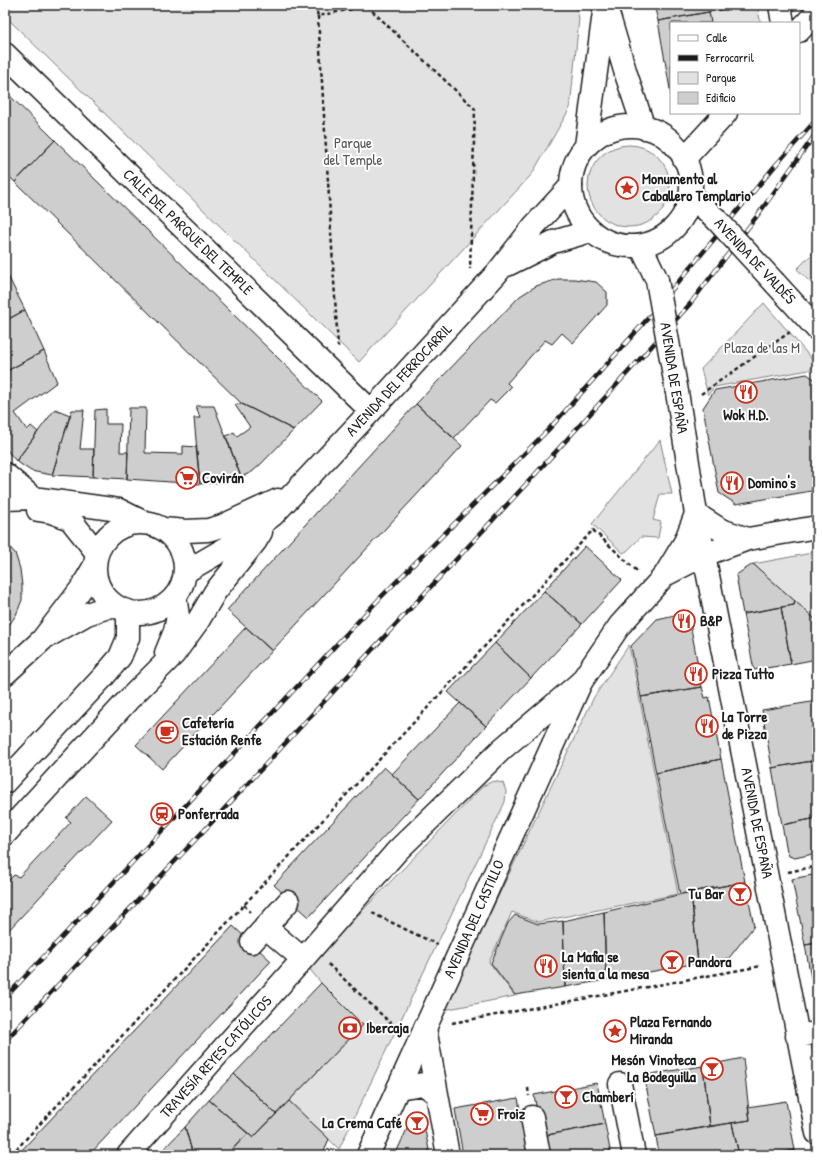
<svg xmlns="http://www.w3.org/2000/svg" width="822" height="1160" font-family="'Patrick Hand',sans-serif">
<style>
.green{fill:#e2e2e2;stroke:#7f7f7f}
.building{fill:#cecece;stroke:#1c1c1c}
.lines{fill:none;stroke-linecap:round;stroke-linejoin:round}
.minor-casing{stroke:#1c1c1c;stroke-width:25}
.major-casing{stroke:#1c1c1c;stroke-width:25}
.path{stroke:#1c1c1c;stroke-width:2.5;stroke-dasharray:4 3;stroke-linecap:butt}
.minor{stroke:#fff;stroke-width:22}
.major{stroke:#fff;stroke-width:22}
.rail-casing{stroke:#1c1c1c;stroke-width:4.5}
.rail{stroke:#fff;stroke-width:3;stroke-dasharray:9;stroke-linecap:butt}
.major-bridge-casing{stroke:#1c1c1c;stroke-width:25;stroke-linecap:butt}
.major-bridge{stroke:#fff;stroke-width:22}
.labels{text-anchor:middle;stroke-width:4;stroke-linejoin:round;paint-order:stroke}
.park-label{font-size:15px;fill:#575757;stroke:#fff}
.poi-label{font-size:15px;font-weight:bold;fill:#1c1c1c;stroke:#fff;text-anchor:start}
.street-label{font-size:15px;fill:#1c1c1c;stroke:#fff}
</style>
<rect width="100%" height="100%" fill="#fff"/>
<filter id="ink" filterUnits="userSpaceOnUse"><feTurbulence type="fractalNoise" baseFrequency=".025" numOctaves="2"/><feDisplacementMap in="SourceGraphic" scale="8" xChannelSelector="R" yChannelSelector="G"/><feConvolveMatrix kernelMatrix="1 2 1 2 8 2 1 2 1" color-interpolation-filters="sRGB"/></filter>
<g filter="url(#ink)">
<path class="green" d="M5,5H576L579,19L570,108L532,174L359,362L5,16Z
M747,5H757L760,20V23H711L709,12Z
M588 186a41 41 0 1 1 82 0a41 41 0 1 1-82 0Z
M817,249V289L797,269Z
M764,303L816,364L809,370L714,387L708,395L701,369Z
M660,440L672,494H660L653,520L661,522L658,538L641,537L627,551L623,553L592,524Z
M817,552V621L753,564Z
M629,645L678,894L538,922L512,912L489,962L515,996L439,1011L471,933L482,930L594,697Z
M493,781L503,783L506,791L505,802L339,1149L289,1101L363,1025L321,983L308,967L483,786Z"/>
<path class="building" d="M654,5H747L658,21Z
M709,12L711,23H671V95L658,21Z
M5,91L55,140L15,182L5,173Z
M55,140L322,401L294,430L242,404L15,182Z
M5,270L25,310L5,321Z
M558,279H574L596,282L607,292V305L573,343L562,333L552,344L545,340L507,383L511,387L495,403L490,400L454,438L416,404L520,296L536,286Z
M25,310L44,351L5,372V321Z
M44,351L57,382L15,413L27,430L31,426L38,432L16,461L5,448V372Z
M807,374L817,381V490L736,504L719,493L703,408L715,390Z
M242,404L294,430L261,464L252,472L241,477L226,436L234,432L237,436L250,427L235,405Z
M416,404L462,446L272,651L227,610Z
M196,406H214L241,477L227,482L200,484L194,418H200Z
M129,408H146L145,453L183,454V446L196,447L200,484L127,479Z
M55,409L70,415L52,475L31,471L16,461Z
M106,409V424H121L120,452H128L127,479L93,477L95,410Z
M72,410H84L80,449H94L93,477L52,475Z
M5,542L15,553L20,569L22,586V600L16,615L5,631Z
M585,546L622,580L582,624L544,591Z
M753,564L795,601L794,605L743,614L736,575Z
M544,591L582,624L531,678L495,643Z
M795,601L817,621V659L791,664L781,607L794,605Z
M781,607L791,664L754,670L743,614Z
M688,612L702,687L641,697L631,646L657,619Z
M246,627L272,651L162,769L136,745Z
M495,643L531,678L486,726L448,692Z
M702,687L705,698L709,697L721,759L656,773L641,697Z
M817,701V760L772,768L762,710Z
M460,703L486,726L419,799L392,774Z
M721,759L745,882L680,894L656,773Z
M817,760V818L782,825L772,768Z
M384,767L419,799L309,917L274,885Z
M86,796L112,820L5,934V884L14,875L19,877L71,822L66,818Z
M817,818V853L795,858L789,856L787,851L782,825Z
M817,874V943L805,945L792,879Z
M745,882L754,926L729,958L698,963L691,892Z
M691,892L698,963L606,980L604,912Z
M604,912L606,980L565,987L563,921Z
M515,915L538,924L563,921L565,987L515,995L491,963L508,923Z
M233,926L271,961L89,1155H17Z
M817,943V1011L805,945Z
M321,983L363,1025L276,1114L234,1074Z
M743,1058L750,1120L710,1126L703,1066Z
M703,1066L710,1126L656,1136L644,1075Z
M234,1074L276,1114L253,1138L209,1100Z
M597,1083L605,1124L542,1136L534,1095Z
M518,1098L528,1155H463L455,1109Z
M209,1100L248,1133L227,1155H193L185,1127Z
M289,1101L329,1139L322,1155H227L248,1133L253,1138Z
M786,1101L795,1150L768,1155H739L732,1123L750,1120L748,1107Z
M422,1115L430,1155H395L413,1116Z
M732,1123L739,1155H659L656,1136Z
M605,1124L611,1155H546L542,1136Z
M185,1127L193,1155H158Z
M795,1150L796,1155H768Z"/>
<g class="lines">
<g class="minor-casing">
<path id="minor" d="M780,5L783,23
M799,31L817,12
M5,54L371,411
M684,159L726,113
M507,265L553,242L591,231
M5,474L33,498
M5,499L33,498L119,510L145,523
M38,510L51,512L70,519L97,553
M95 568a45 45 0 1 1 90 0a45 45 0 1 1-90 0Z
M163,529L186,531L208,530L222,526L278,500
M704,555L817,1133
M185,572L240,540L273,515L371,411L497,273L534,226L571,186
M50,635L87,614L114,605
M166,653L175,631L178,616L175,596
M5,674L42,640L81,589L95,565
M5,782L104,676L120,657L128,638V611
M5,834L128,700L174,654L198,621L215,592L255,542L261,532
M265,927L303,959
M252,942L288,902
M425,1028L448,1155
M797,1036L817,1033
M620,1084L634,1155
M398,1088L423,1084L436,1093
M532,1117L539,1155
M128,1155L303,959L397,851L502,749L581,682"/>
</g>
<g class="major-casing">
<path id="major" d="M607,10L626,74L644,128
M571 186a60 60 0 1 1 120 0a60 60 0 1 1-120 0Z
M586,146L605,5
M690,195L716,219
M641,246L657,280
M775,283L817,329
M677,392L696,514L704,555
M696,514L721,530L748,539
M665,575L685,542L696,514
M368,1155L581,682L620,625L665,575L704,555L748,539L817,527"/>
</g>
<path class="path" d="M315,5L318,16L371,5
M367,6L475,109L470,269
M318,16L338,347
M5,21L6,5
M701,394L790,332
M788,872L817,866
M244,905L250,912
M372,913L438,945
M328,964L400,1032
M452,1023L761,966
M528,1088L529,1096
M11,1155L593,530L638,572"/>
<use href="#minor" class="minor"/>
<use href="#major" class="major"/>
<g class="rail-casing">
<path id="rail" d="M5,998L382,596L549,429L650,316L774,167L817,119
M5,1041L213,821L530,480L690,304L757,216L817,132"/>
</g>
<use href="#rail" class="rail"/>
<g class="major-bridge-casing">
<path id="major-bridge" d="M716,219L775,283
M657,280L677,392"/>
</g>
<use href="#major-bridge" class="major-bridge"/>
</g>
</g>
<defs>
<g id="sight-ring" transform="scale(1.15)"><circle r="9.5" fill="#fff" stroke="#c8321e" stroke-width="1.5"/><path d="M0-6L1.8-2.2L6-1.7L2.9 1.2L3.7 5.4L0 3.3L-3.7 5.4L-2.9 1.2L-6-1.7L-1.8-2.2Z" fill="#c8321e"/></g>
<g id="restaurant-ring" transform="scale(1.15)"><circle r="9.5" fill="#fff" stroke="#c8321e" stroke-width="1.5"/><path d="M-5-6h1v4h1v-4h1v4h1v-4h1v5L-1.5 .5V6h-2V.5L-5-1ZM5-6V6H3V1.5H1.5Q1.5-4 5-6Z" fill="#c8321e"/></g>
<g id="supermarket-ring" transform="scale(1.15)"><circle r="9.5" fill="#fff" stroke="#c8321e" stroke-width="1.5"/><path d="M-6-5.5h2.5l.6 2H6L4.5 2H-2.5L-4.4-4H-6ZM-1.5 3.2a1.3 1.3 0 1 0 .1 0ZM3 3.2a1.3 1.3 0 1 0 .1 0Z" fill="#c8321e"/></g>
<g id="cafe-ring" transform="scale(1.15)"><circle r="9.5" fill="#fff" stroke="#c8321e" stroke-width="1.5"/><path d="M-5.5-4.5H6V0H3Q3 3.5 0 3.5H-2.5Q-5.5 3.5-5.5 0ZM3-3.2v2h1.7v-2ZM-6 4.5H4V6H-6Z" fill="#c8321e"/></g>
<g id="station-ring" transform="scale(1.15)"><circle r="9.5" fill="#fff" stroke="#c8321e" stroke-width="1.5"/><path d="M-3-6H3Q5-6 5-4V2Q5 4 3 4L4.5 6H3L1.5 4h-3L-3 6H-4.5L-3 4Q-5 4-5 2V-4Q-5-6-3-6ZM-3.5-4v3h7v-3ZM-3.5 1v1.5H-2V1ZM2 1v1.5H3.5V1Z" fill="#c8321e"/></g>
<g id="bar-ring" transform="scale(1.15)"><circle r="9.5" fill="#fff" stroke="#c8321e" stroke-width="1.5"/><path d="M-6-5H6L.8 .8V4.5H3.5V6h-7V4.5H-.8V.8Z" fill="#c8321e"/></g>
<g id="bank-ring" transform="scale(1.15)"><circle r="9.5" fill="#fff" stroke="#c8321e" stroke-width="1.5"/><path d="M-6-4H6V4H-6ZM0-2.3a2.3 2.3 0 1 0 0 4.6a2.3 2.3 0 1 0 0-4.6Z" fill="#c8321e"/></g>
</defs>
<g fill-rule="evenodd">
<use href="#sight-ring" x="627" y="188"/>
<use href="#restaurant-ring" x="746" y="392"/>
<use href="#supermarket-ring" x="187" y="478"/>
<use href="#restaurant-ring" x="732" y="483"/>
<use href="#restaurant-ring" x="684" y="621"/>
<use href="#restaurant-ring" x="696" y="674"/>
<use href="#restaurant-ring" x="707" y="726"/>
<use href="#cafe-ring" x="167" y="732"/>
<use href="#station-ring" x="162" y="814"/>
<use href="#bar-ring" x="740" y="894"/>
<use href="#bar-ring" x="672" y="962"/>
<use href="#restaurant-ring" x="546" y="966"/>
<use href="#bank-ring" x="350" y="1028"/>
<use href="#sight-ring" x="615" y="1031"/>
<use href="#bar-ring" x="712" y="1069"/>
<use href="#bar-ring" x="566" y="1097"/>
<use href="#supermarket-ring" x="482" y="1114"/>
<use href="#bar-ring" x="417" y="1123"/>
</g>
<g class="labels">
<g class="park-label">
<text x="353" y="148">Parque<tspan x="353" dy="17">del Temple</tspan></text>
<text x="762" y="353">Plaza de las M</text>
</g>
<g class="poi-label">
<text x="642" y="184">Monumento al<tspan x="642" dy="17">Caballero Templario</tspan></text>
<text x="746" y="420" text-anchor="middle">Wok H.D.</text>
<text x="202" y="483">Covirán</text>
<text x="748" y="488">Domino's</text>
<text x="700" y="626">B&amp;P</text>
<text x="712" y="679">Pizza Tutto</text>
<text x="722" y="722">La Torre<tspan x="722" dy="17">de Pizza</tspan></text>
<text x="182" y="728">Cafetería<tspan x="182" dy="17">Estación Renfe</tspan></text>
<text x="178" y="819">Ponferrada</text>
<text x="724" y="899" text-anchor="end">Tu Bar</text>
<text x="562" y="962">La Mafia se<tspan x="562" dy="17">sienta a la mesa</tspan></text>
<text x="688" y="967">Pandora</text>
<text x="630" y="1027">Plaza Fernando<tspan x="630" dy="17">Miranda</tspan></text>
<text x="366" y="1033">Ibercaja</text>
<text x="696" y="1065" text-anchor="end">Mesón Vinoteca<tspan x="696" dy="17">La Bodeguilla</tspan></text>
<text x="582" y="1102">Chamberí</text>
<text x="498" y="1119">Froiz</text>
<text x="402" y="1128" text-anchor="end">La Crema Café</text>
</g>
<g class="street-label">
<text transform="translate(188 232) rotate(44)" y="5">CALLE DEL PARQUE DEL TEMPLE</text>
<text transform="translate(755 261) rotate(47)" y="5">AVENIDA DE VALDÉS</text>
<text transform="translate(674 378) rotate(81)" y="5">AVENIDA DE ESPAÑA</text>
<text transform="translate(399 380) rotate(-47)" y="5">AVENIDA DEL FERROCARRIL</text>
<text transform="translate(757 823) rotate(79)" y="5">AVENIDA DE ESPAÑA</text>
<text transform="translate(474 919) rotate(-66)" y="5">AVENIDA DEL CASTILLO</text>
<text transform="translate(216 1057) rotate(-48)" y="5">TRAVESÍA REYES CATÓLICOS</text>
</g>
</g>
<rect width="822" height="1160" fill="none" stroke="#fff" stroke-width="20"/>
<rect x="10" y="10" width="802" height="1140" fill="none" stroke="#1c1c1c" stroke-width="1.5" filter="url(#ink)"/>
<rect x="670" y="22" width="130" height="92" fill="#ffffff" stroke="#a4a4a4"/>
<rect x="678" y="35" width="20" height="6" fill="#ffffff" stroke="#a4a4a4"/>
<text x="706" y="42" font-size="12" fill="#1c1c1c">Calle</text>
<rect x="678" y="55" width="20" height="6" fill="#1c1c1c" stroke="#a4a4a4"/>
<text x="706" y="62" font-size="12" fill="#1c1c1c">Ferrocarril</text>
<rect x="678" y="72" width="20" height="12" fill="#e2e2e2" stroke="#a4a4a4"/>
<text x="706" y="82" font-size="12" fill="#1c1c1c">Parque</text>
<rect x="678" y="92" width="20" height="12" fill="#cecece" stroke="#a4a4a4"/>
<text x="706" y="102" font-size="12" fill="#1c1c1c">Edificio</text>
</svg>
